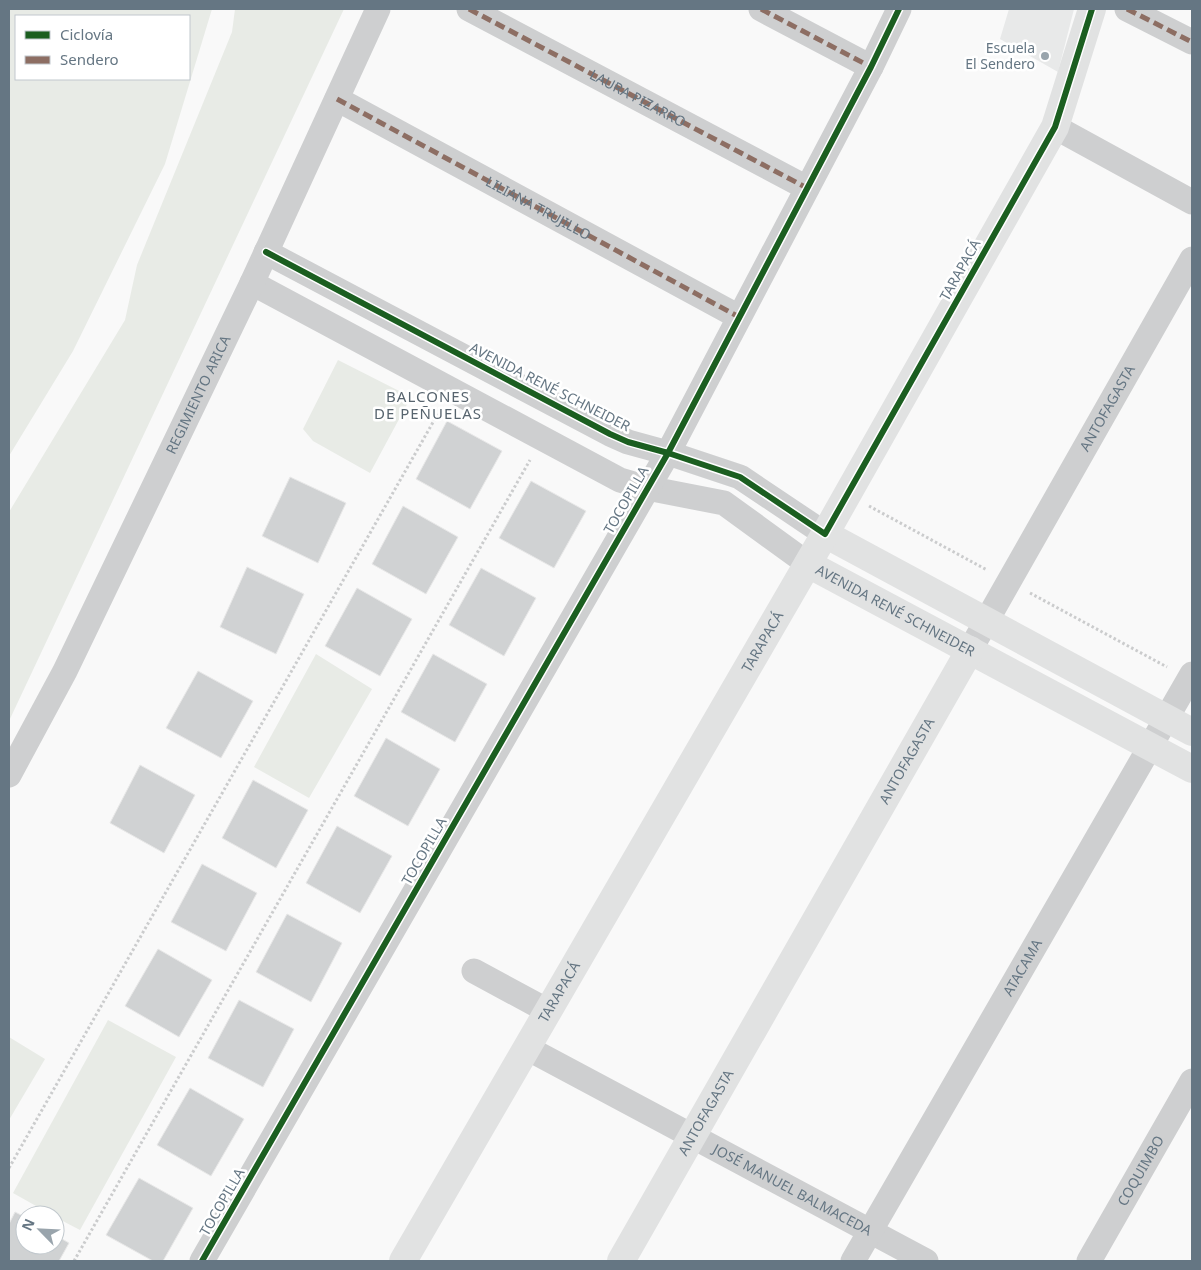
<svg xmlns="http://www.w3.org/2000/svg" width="1201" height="1270" font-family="'Noto Sans',sans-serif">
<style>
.built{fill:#e8e9e9}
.green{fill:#e8ebe6;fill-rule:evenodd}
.building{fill:#d0d2d3;stroke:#e8e8e8}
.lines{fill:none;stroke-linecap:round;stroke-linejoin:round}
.path{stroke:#cbcccd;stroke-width:3;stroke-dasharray:2.5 2.5;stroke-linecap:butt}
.street{stroke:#cecfd0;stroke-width:25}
.secondary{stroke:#e1e2e2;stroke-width:28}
.quiet{stroke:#8d6e63;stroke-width:5;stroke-dasharray:10 5;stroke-linecap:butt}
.cycleway-casing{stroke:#fff;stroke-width:9}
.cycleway{stroke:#1b5e20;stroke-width:6}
.poi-dot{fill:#99a4ac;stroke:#fff;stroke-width:2}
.labels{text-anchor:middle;stroke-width:5;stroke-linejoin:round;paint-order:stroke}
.poi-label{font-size:14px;fill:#657683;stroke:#fff;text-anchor:end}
.street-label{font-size:14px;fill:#657683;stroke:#fff}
.neighbourhood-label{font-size:15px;letter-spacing:1px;fill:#57646e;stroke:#fff}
</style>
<rect width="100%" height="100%" fill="#f9f9f9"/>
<path class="built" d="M1009,9H1074L1058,72L1000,39Z"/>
<path class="green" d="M9,9H212L165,164L73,351L9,456ZM16,16H189V79H16Z
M235,9H344L9,721V512L125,320L137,265L232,32Z
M338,360L411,397L370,473L313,441L303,429Z
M316,654L372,689L309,798L254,767Z
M108,1020L176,1057L80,1230L55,1217V1215H52L13,1193Z
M9,1037L45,1059L9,1120Z"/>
<path class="building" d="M447,421L502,451L470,509L416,479Z
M290,477L346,503L318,563L262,536Z
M531,481L586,511L554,568L499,538Z
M403,506L458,537L426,594L372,564Z
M247,567L304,594L276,654L220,627Z
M481,568L536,598L504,656L449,625Z
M357,588L412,619L380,676L325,646Z
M433,654L487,684L455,742L401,712Z
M198,671L253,701L221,758L166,728Z
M386,738L440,769L408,826L354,796Z
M140,765L195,795L164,853L110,823Z
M253,780L308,810L276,868L222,838Z
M337,826L392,856L360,913L306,883Z
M202,864L257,893L226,951L171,922Z
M287,914L342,943L311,1002L256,972Z
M158,949L212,980L179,1037L125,1006Z
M239,1000L294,1029L263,1087L208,1058Z
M190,1088L244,1119L211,1176L157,1145Z
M139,1178L193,1208L163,1261H153L106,1235Z
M15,1212L25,1217V1245H55V1235L69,1243L59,1261H9V1224Z"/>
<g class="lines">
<path class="path" d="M869,506L987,570
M1030,593L1167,667
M9,1168L440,410
M74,1261L530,460"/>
<g class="street">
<path id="s1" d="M469,9L807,188"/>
<path d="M761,9L871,67"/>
<path d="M1127,9L1192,42"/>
<path d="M337,99L739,317"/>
<path d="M1055,127L1192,202"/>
<path d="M266,252L610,434L628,442L668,453L740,477L825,534"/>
<path d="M252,283L620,480L647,488L724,503L808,564"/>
<path id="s2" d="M970,650L1192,259"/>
<path id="s3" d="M9,775L65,671L252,283L378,9"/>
<path d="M474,971L548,1011"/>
<path id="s4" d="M527,1048L926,1261"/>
<path d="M202,1261L668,453L871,67L899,9"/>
<path id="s5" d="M853,1261L1192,674"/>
<path id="s6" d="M1089,1261L1192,1081"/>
</g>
<g class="secondary">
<path d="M825,534L1192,732"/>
<path id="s7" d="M808,564L1192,769"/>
<path id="s8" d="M403,1261L825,534L1055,127L1092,9"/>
<path id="s9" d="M621,1261L970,650"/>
</g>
<g class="quiet">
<path d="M469,9L807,188"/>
<path d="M761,9L871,67"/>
<path d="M1127,9L1192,42"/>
<path id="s10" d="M337,99L739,317"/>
</g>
<g class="cycleway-casing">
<path id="cycleway" d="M266,252L610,434L628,442L668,453L740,477L825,534L1055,127L1092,9
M202,1261L668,453L871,67L899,9"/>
</g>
<use href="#cycleway" class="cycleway"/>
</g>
<circle class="poi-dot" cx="1045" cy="56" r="5"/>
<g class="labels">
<g class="poi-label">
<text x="1035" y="53">Escuela<tspan x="1035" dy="16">El Sendero</tspan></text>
</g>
<g class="street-label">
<text dy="5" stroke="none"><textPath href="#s1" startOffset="191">LAURA PIZARRO</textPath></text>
<text dy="5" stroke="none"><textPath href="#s10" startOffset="229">LILIANA TRUJILLO</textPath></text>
<text transform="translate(960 270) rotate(-61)" y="5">TARAPACÁ</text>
<text transform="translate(550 387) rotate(27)" y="5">AVENIDA RENÉ SCHNEIDER</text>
<text dy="5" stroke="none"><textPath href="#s3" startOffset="425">REGIMIENTO ARICA</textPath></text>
<text dy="5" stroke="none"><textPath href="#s2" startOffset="278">ANTOFAGASTA</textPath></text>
<text transform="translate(626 500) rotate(-60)" y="5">TOCOPILLA</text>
<text dy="5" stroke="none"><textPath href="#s7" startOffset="99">AVENIDA RENÉ SCHNEIDER</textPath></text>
<text dy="5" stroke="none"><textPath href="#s8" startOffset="716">TARAPACÁ</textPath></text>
<text dy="5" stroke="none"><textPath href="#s9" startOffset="576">ANTOFAGASTA</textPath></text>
<text transform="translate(424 851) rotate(-60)" y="5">TOCOPILLA</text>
<text dy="5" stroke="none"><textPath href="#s5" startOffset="339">ATACAMA</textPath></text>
<text dy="5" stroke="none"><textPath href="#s8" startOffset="311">TARAPACÁ</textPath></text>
<text dy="5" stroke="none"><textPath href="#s9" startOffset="171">ANTOFAGASTA</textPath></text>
<text dy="5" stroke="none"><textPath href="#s6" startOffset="104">COQUIMBO</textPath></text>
<text dy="5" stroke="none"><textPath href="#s4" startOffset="301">JOSÉ MANUEL BALMACEDA</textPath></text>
<text transform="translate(222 1202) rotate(-60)" y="5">TOCOPILLA</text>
</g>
<g class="neighbourhood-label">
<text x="428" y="402">BALCONES<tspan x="428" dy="17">DE PEÑUELAS</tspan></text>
</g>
</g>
<rect width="1201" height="1270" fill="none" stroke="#657683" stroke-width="20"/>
<rect x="15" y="15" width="175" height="65" fill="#ffffff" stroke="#c1c8cd"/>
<rect x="25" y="31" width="25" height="8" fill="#1b5e20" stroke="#c1c8cd"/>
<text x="60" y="40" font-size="15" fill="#657683">Ciclovía</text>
<rect x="25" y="56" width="25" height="8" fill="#8d6e63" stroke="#c1c8cd"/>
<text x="60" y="65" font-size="15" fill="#657683">Sendero</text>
<g transform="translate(40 1230) rotate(294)"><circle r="24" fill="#ffffff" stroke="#c1c8cd"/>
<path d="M0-4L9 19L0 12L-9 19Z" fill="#99a4ac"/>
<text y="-8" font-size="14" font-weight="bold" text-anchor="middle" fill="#657683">N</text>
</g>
</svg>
